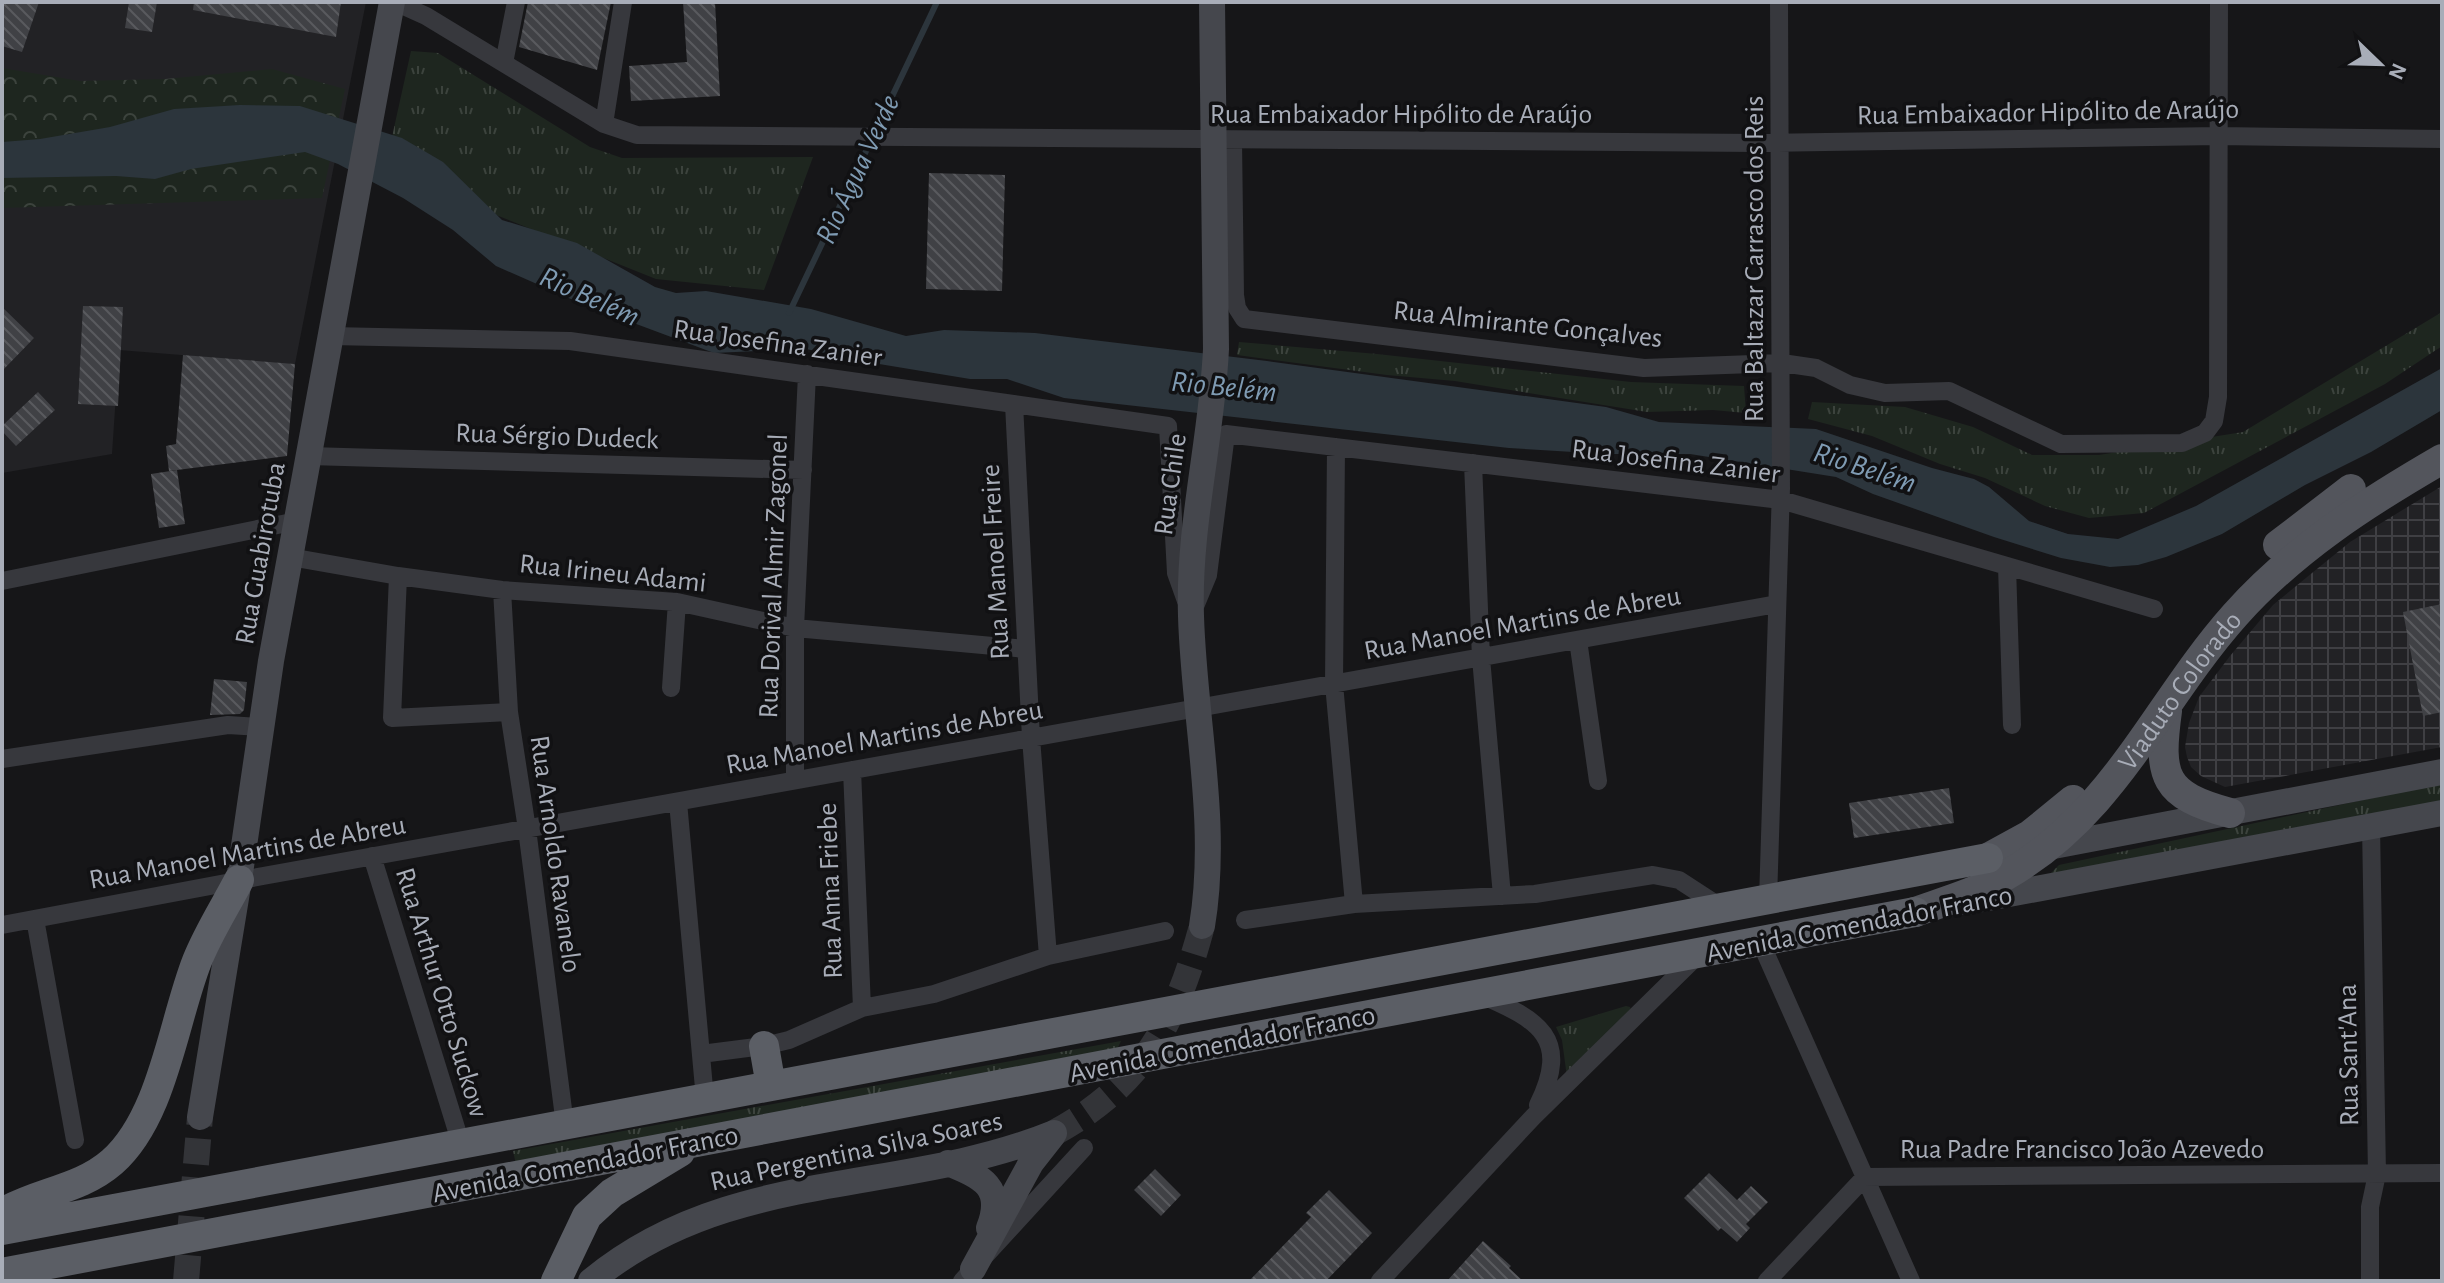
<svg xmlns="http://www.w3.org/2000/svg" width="2444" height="1283" font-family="'Alegreya Sans',sans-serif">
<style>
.built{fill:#222225}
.industrial{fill:url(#industrial-grid)}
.grass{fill:url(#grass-tufts)}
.forest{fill:url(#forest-crowns)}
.water{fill:#2c353c}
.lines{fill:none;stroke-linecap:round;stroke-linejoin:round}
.stream{stroke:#2c353c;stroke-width:6}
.building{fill:url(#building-back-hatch)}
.secondary-tunnel{stroke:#333438;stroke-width:26;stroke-dasharray:26 13;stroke-linecap:butt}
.minor{stroke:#37383d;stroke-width:18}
.secondary{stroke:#45474d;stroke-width:26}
.primary{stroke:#53555c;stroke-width:30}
.trunk{stroke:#5b5e65;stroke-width:30}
.labels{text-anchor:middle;stroke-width:7;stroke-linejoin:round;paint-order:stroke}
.street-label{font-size:28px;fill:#a8adb8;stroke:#111113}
.water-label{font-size:30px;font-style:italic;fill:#7f9bb3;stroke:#111113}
</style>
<defs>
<pattern id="industrial-grid" width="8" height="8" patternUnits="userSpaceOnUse" patternTransform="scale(2)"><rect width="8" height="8" fill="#222225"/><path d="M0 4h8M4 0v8" fill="none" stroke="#3f3f43"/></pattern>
<pattern id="grass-tufts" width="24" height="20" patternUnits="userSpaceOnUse" patternTransform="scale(2)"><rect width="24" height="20" fill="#1e261f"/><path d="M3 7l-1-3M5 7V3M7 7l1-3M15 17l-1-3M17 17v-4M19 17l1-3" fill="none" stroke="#3c433d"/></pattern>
<pattern id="forest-crowns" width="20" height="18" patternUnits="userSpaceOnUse" patternTransform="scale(2)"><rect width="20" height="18" fill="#1e261f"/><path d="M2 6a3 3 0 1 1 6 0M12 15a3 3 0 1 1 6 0" fill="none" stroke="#3c433d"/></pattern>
<pattern id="building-back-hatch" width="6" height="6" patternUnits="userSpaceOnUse" patternTransform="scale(2)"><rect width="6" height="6" fill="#404145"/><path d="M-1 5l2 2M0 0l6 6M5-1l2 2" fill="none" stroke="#595a5e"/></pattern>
</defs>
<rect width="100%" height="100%" fill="#161618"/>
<path class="built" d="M2,2H366L295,364L119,350L112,454L2,473Z"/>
<path class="industrial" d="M2442,486V747L2225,787L2201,776L2191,767L2187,757L2185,747L2189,723L2199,697L2230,656L2273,605L2350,542Z"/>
<path class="grass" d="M411,51L438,53L590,147L622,158L813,157L764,290L656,279L471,205L388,155Z
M2442,312V346L2385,384L2144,513L2089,518L2045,506L1985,478L1940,464L1872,436L1808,419L1812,402L1905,407L1973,427L2032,455H2099L2243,432Z
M1239,342L1377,354L1631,382L1744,386L1746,413L1713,410L1647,412L1455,381L1387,375L1237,355Z
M2442,783V802L2043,881L2059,865Z
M1626,1006L1630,1007L1631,1010L1567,1077L1562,1040L1556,1027Z
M1121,1041L1112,1060L517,1169L513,1151Z"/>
<path class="forest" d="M2,68L80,81L165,79L272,69L345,89L322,198L2,208Z"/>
<path class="water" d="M240,105L300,106L402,138L443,162L502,220L577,243L655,287L676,293L706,291L811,309L906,336L944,330L1035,333L1267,361L1606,407L1659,422L1816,429L1932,468L1974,479L1989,487L2029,521L2068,534L2118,539L2196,506L2442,368V410L2371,452L2305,485L2222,534L2166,557L2138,565L2110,567L2061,558L1994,537L1873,494L1836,477L1690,454H1606L1509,448L1064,398L1007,379H970L867,362L792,346L757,351L714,353L580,303L496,266L453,230L403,198L338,164L305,152L191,169L155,179L116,176L2,178V142L40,139L110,127L174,109Z"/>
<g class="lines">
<path class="stream" d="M789,313L937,2"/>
</g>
<path class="building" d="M2,2H39L22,52L2,46Z
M129,2H157L152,32L125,28Z
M194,2H341L336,37L193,10Z
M528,2H611L597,70L519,47Z
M683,2H715L720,96L631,101L629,66L687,62Z
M929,173L1005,175L1002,291L926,289Z
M83,306L123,307L118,406L78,404Z
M2,307L34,338L2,371Z
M183,355L295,364L287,456L169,471L166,446L176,444Z
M38,392L55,410L16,446L2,431V426Z
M177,470L185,524L159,528L151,474Z
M2442,604V712L2423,716L2403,612Z
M214,679L247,682L244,710L240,714L210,715Z
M1949,788L1954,823L1854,838L1849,803Z
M1155,1169L1181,1195L1161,1216L1134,1190Z
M1709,1173L1737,1200L1751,1186L1768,1202L1746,1224L1750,1228L1737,1242L1721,1228L1718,1231L1684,1198Z
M1329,1190L1372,1233L1326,1281H1249L1311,1217L1306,1213Z
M1483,1241L1511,1266L1509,1268L1523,1281H1447Z"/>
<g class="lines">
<path class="secondary-tunnel" d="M1054,1133C1144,1084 1176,1022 1202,926
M186,1281L200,1117"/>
<path class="minor" d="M395,2L426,16L604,124L637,135L1759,143L2219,136L2442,139
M504,63L516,2
M604,124L623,2
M1233,140L1235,295L1237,308L1244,319L1644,368L1782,363L1816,368L1850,385L1885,393L1949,391L2061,444L2182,443L2205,433L2214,421L2218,397L2219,2
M331,336L570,341L1168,426L1176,573L1186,601
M1014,404L1031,738L1048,956
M1336,447L1334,684L1354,904
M309,456L803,470
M1473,463L1481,658L1502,896
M290,557L398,576L502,590L677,602L795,628L1026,649
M2007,566L2012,725
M398,576L392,718L509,712
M2,581L297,521
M502,590L509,712L527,829L565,1125
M1196,604L1208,575L1226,434L1781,500L2154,609
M1578,640L1598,781
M671,688L677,602
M2,759L228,725L261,727
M852,770L862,1008
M795,780V628L807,374
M678,802L705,1099
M372,856L461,1144
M1768,900L1781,488L1779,2
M35,919L75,1140
M1245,920L1354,904L1535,894L1653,875L1679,880L1722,908
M2,925L263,876L1777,604
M1760,941L1911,1281
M1481,995C1539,1020 1571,1038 1538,1105
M701,1054L764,1046L789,1040L862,1008L934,994L1048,956L1165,931
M962,1281L1084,1148
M1380,1281L1533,1117L1699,954
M1767,1281L1865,1177L2442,1173
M2370,1281V1207L2377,1174L2371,826"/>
<path class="secondary" d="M2043,848L2442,772
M1966,902L2442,813
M1202,926C1219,823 1194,719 1191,616C1188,526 1212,438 1216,349L1212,2
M200,1117L239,880L271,661L392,2
M948,1163C982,1177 1005,1187 989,1228
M973,1269L1031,1163L1053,1135
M591,1281C729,1167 899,1196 1054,1133"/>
<g class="primary">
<path d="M2278,545L2351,489"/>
<path d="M2167,711C2158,777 2163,795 2230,813"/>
<path d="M1988,858L2030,835L2073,800"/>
<path id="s1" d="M1915,912C1946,901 1977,892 2005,876C2116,812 2155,705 2235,615C2294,549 2366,503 2442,459"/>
</g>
<path class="trunk" d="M764,1046L771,1086
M2,1213C37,1192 80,1190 112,1162C163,1117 173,1022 197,961C208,933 225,907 239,880
M2,1230L1988,858
M2,1273L1915,912
M556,1281L587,1216L612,1193L680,1152"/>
</g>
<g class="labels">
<g class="street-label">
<text transform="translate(2048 111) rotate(-1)" y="10">Rua Embaixador Hipólito de Araújo</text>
<text x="1401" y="123">Rua Embaixador Hipólito de Araújo</text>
<text transform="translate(1753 259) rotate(-90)" y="10">Rua Baltazar Carrasco dos Reis</text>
<text transform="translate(1528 323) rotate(6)" y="10">Rua Almirante Gonçalves</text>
<text transform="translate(778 342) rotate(8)" y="10">Rua Josefina Zanier</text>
<text transform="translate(557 435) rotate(2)" y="10">Rua Sérgio Dudeck</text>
<text transform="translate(1676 460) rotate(7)" y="10">Rua Josefina Zanier</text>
<text transform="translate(1169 484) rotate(-82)" y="10">Rua Chile</text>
<text transform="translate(259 553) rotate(-80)" y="10">Rua Guabirotuba</text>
<text transform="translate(994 562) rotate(-93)" y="10">Rua Manoel Freire</text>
<text transform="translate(613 572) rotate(6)" y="10">Rua Irineu Adami</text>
<text transform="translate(772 576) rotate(-88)" y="10">Rua Dorival Almir Zagonel</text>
<text transform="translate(1522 622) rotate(-10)" y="10">Rua Manoel Martins de Abreu</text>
<text dy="10" stroke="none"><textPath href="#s1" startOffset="354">Viaduto Colorado</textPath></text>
<text transform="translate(884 736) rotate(-10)" y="10">Rua Manoel Martins de Abreu</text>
<text transform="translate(247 851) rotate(-10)" y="10">Rua Manoel Martins de Abreu</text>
<text transform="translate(557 854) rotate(82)" y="10">Rua Arnoldo Ravanelo</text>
<text transform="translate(829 891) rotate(-92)" y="10">Rua Anna Friebe</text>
<text transform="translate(1859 923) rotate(-11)" y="10">Avenida Comendador Franco</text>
<text transform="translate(443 992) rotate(73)" y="10">Rua Arthur Otto Suckow</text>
<text transform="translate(1222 1043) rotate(-11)" y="10">Avenida Comendador Franco</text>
<text transform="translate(2347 1055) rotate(-91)" y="10">Rua Sant'Ana</text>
<text x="2082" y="1158">Rua Padre Francisco João Azevedo</text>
<text transform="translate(856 1150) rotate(-12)" y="10">Rua Pergentina Silva Soares</text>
<text transform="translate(585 1163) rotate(-11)" y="10">Avenida Comendador Franco</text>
</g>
<g class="water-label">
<text transform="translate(857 169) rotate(-65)" y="10">Rio Água Verde</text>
<text transform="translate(590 296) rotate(24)" y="10">Rio Belém</text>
<text transform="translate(1224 386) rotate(6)" y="10">Rio Belém</text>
<text transform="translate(1865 467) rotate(18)" y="10">Rio Belém</text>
</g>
</g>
<rect width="2444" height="1283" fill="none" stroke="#a8adb8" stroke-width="8"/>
<g transform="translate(2380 64) rotate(113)" stroke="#111113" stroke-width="6" paint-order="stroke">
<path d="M0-6L14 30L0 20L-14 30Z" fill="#a8adb8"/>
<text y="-12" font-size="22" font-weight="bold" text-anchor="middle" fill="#a8adb8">N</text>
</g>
</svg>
